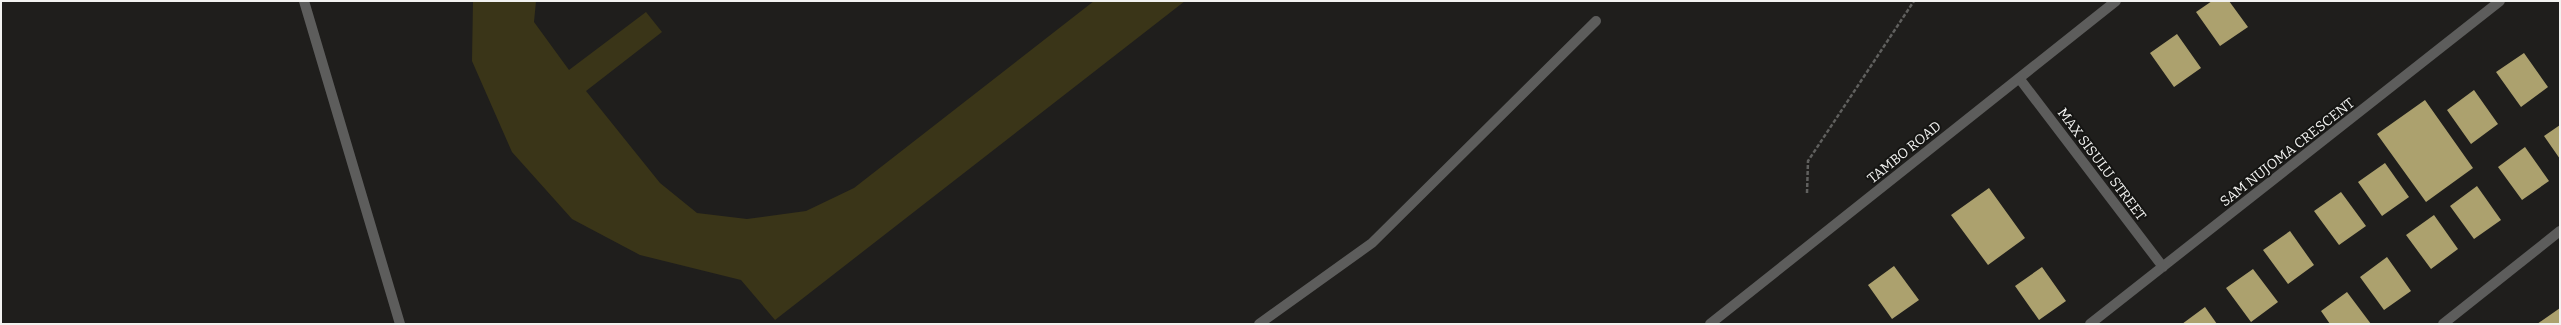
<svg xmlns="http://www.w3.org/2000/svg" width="2561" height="325" font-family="Bitter,serif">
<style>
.green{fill:#3a3518}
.building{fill:#aca16e}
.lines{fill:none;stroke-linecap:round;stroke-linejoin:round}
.path{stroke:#60605e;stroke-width:2.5;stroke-dasharray:4 2;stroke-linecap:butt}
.service{stroke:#5d5d5c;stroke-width:10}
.minor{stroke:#5d5d5c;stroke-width:10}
.labels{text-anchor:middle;stroke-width:4;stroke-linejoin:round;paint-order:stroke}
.street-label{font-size:14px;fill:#f2f2f0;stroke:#151513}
</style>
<rect width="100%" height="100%" fill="#1f1e1c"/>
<path class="green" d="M473,1H536L534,22L569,70L646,12L662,32L586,91L660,183L697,213L747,219L806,211L854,188L1094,1H1185L775,320L741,280L640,255L572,219L512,152L472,61Z"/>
<path class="building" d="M2212,1H2229L2248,27L2220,46L2196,12Z
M2177,34L2201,68L2174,87L2150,53Z
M2524,53L2548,87L2521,107L2496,72Z
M2474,90L2498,124L2471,144L2447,110Z
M2425,100L2473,168L2426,202L2377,134Z
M2560,125V159L2544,136Z
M2525,147L2549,181L2522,200L2498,167Z
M2385,163L2409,197L2382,216L2358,182Z
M2477,186L2501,220L2474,239L2450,206Z
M1989,188L2025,238L1988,265L1951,215Z
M2341,192L2366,226L2339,245L2314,211Z
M2434,215L2458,249L2431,269L2406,235Z
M2290,231L2314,265L2288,284L2263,250Z
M2387,257L2411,291L2384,310L2360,277Z
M1894,266L1919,300L1892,319L1868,285Z
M2042,267L2066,301L2039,320L2015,286Z
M2253,269L2278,302L2251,322L2226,288Z
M2347,292L2371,324H2330L2321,311Z
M2205,307L2217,324H2182Z
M2560,308V324H2537Z"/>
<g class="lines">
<path class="path" d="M1807,193L1808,161L1914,1"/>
<path class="service" d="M304,1L400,324
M1259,324L1372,243L1596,21"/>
<path class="minor" d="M2019,78L2163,267
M1710,324L2116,1
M2090,324L2500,1
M2443,324L2560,231"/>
</g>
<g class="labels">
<g class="street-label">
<text transform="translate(1904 152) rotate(-39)" y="5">TAMBO ROAD</text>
<text transform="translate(2287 152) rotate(-38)" y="5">SAM NUJOMA CRESCENT</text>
<text transform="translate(2102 164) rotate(53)" y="5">MAX SISULU STREET</text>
</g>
</g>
<rect width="2561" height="325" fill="none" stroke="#f2f2f0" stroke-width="4"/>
</svg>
